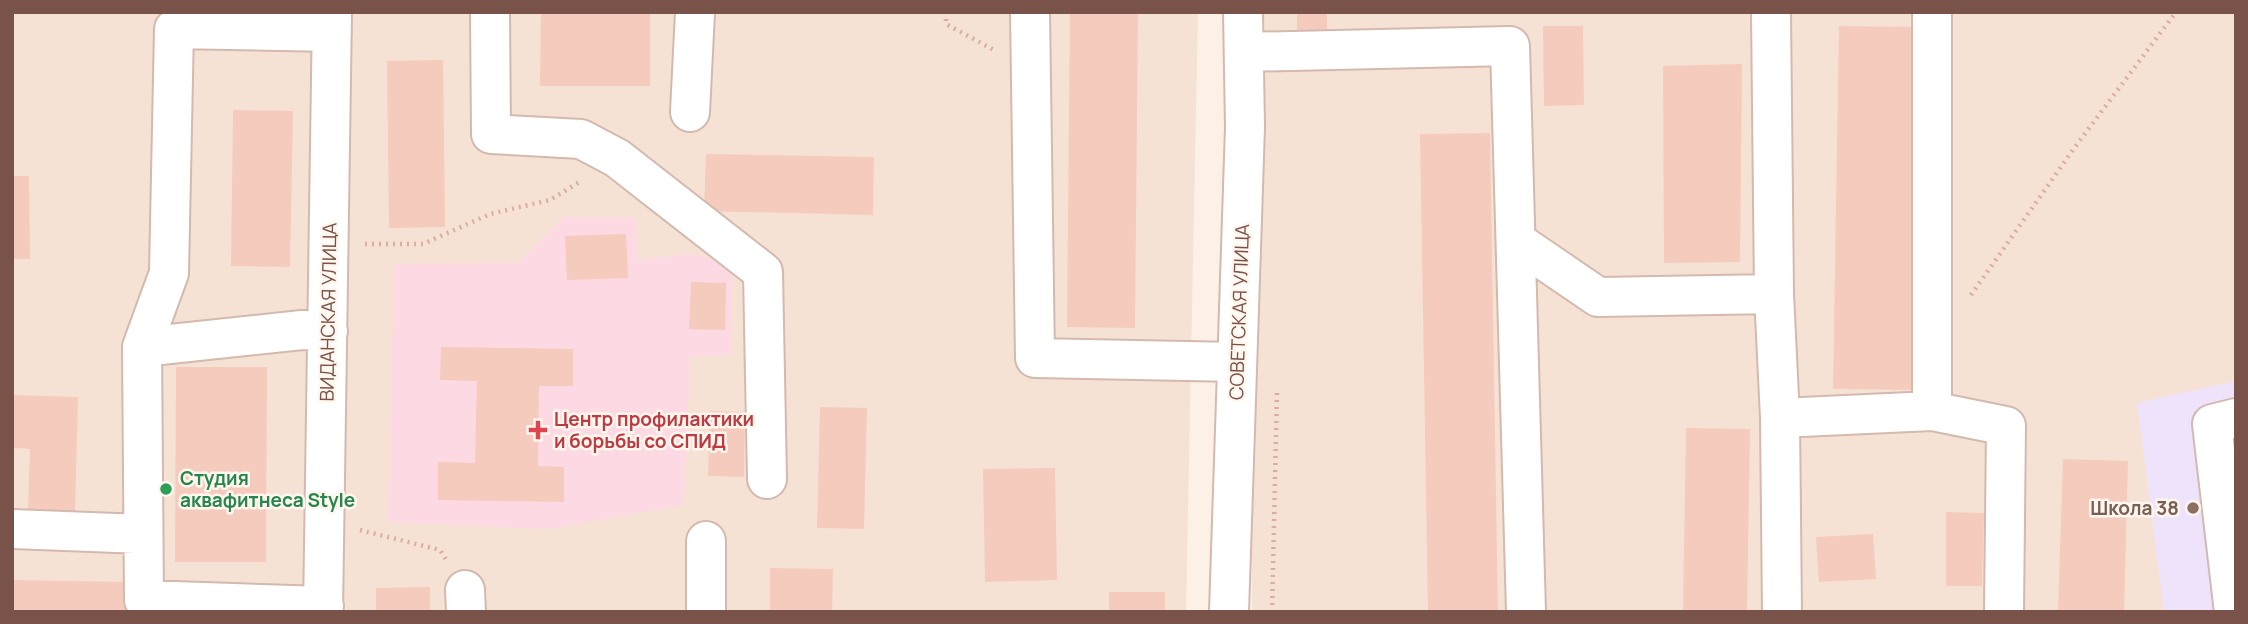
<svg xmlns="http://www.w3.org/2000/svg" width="2248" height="624" font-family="Manrope,sans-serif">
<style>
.residential{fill:#f6e2d5}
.education{fill:#eee3fa}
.medical{fill:#fcd9e3}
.building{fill:#f5cbbd}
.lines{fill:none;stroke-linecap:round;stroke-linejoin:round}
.minor-casing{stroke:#d3b9ae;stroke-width:42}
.path{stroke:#daae9f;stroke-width:4.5;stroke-dasharray:2 5;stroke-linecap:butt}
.minor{stroke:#fff;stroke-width:38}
.health-dot{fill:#e0444e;stroke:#fff6ee;stroke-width:2.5}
.leisure-dot{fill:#2e9e5b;stroke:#fff6ee;stroke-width:2.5}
.education-dot{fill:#8d6e63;stroke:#fff6ee;stroke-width:2.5}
.labels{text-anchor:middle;stroke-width:5;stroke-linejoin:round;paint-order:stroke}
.street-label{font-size:19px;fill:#795349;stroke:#fff6ee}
.health-label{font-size:19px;font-weight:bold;fill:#be3a42;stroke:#fff6ee;text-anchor:start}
.leisure-label{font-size:19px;font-weight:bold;fill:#27864d;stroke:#fff6ee;text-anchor:start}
.education-label{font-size:19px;font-weight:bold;fill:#785e54;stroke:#fff6ee;text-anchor:end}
</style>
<rect width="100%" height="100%" fill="#fdf1e7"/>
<path class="residential" d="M12,12H1198L1186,612H12Z
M1250,12H2236V612H1252Z"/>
<path class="education" d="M2236,381V612H2164L2137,403Z"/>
<path class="medical" d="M564,217H636L637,260L690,254L733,262L731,355L690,356L684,505L550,529L388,522L394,264L518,263Z"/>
<path class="building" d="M541,12H650V86H540Z
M1070,12H1138L1135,328L1067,327Z
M1297,12H1327V39L1297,38Z
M1543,26H1583L1584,105L1544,106Z
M1839,26L1919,27L1914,390L1833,389Z
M443,60L445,227L389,228L387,61Z
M1742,64L1740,262L1664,263L1663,66Z
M233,110L293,111L290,267L231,266Z
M1490,133L1498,612H1428L1420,134Z
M706,154L874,157L873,215L704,211Z
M12,176H29L30,259H12Z
M626,234L628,278L567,280L565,236Z
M691,282L726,283L725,330L689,329Z
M441,347L573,349V386H539L538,466L564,467V502L438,500V462L475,463L477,381L440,380Z
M176,367H267L266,562H175Z
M12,395L78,397L75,512L28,511L30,449L12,448Z
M820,407L867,408L864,529L817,528Z
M710,411L745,412L744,477L708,476Z
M1686,428L1750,429L1747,612H1683Z
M2063,459L2128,461L2124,612H2058Z
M1055,468L1057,580L985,582L983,469Z
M1946,512L1984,513L1982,586H1946Z
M1873,534L1876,579L1819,582L1816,537Z
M770,568L833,569L832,612H770Z
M12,580L128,582V612H12Z
M430,587V612H376V588Z
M1109,592H1165V612H1109Z"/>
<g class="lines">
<g class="minor-casing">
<path id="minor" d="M490,12L491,134L581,139L617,158L763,272L767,479
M1030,12L1035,358L1237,362
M1771,12L1774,294L1780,418L1782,612
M1244,52L1510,46L1526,612
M690,112L695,12
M1516,241L1598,297L1774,294
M142,347L169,273L174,29L332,32
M1932,411L2006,426L2004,612
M1780,418L1932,411V12
M12,529L143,534
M465,590L466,612
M324,606L144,600L142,347L302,330L328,331
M323,612L332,12
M706,612V541
M1229,612L1245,127L1243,12
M2234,612L2212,424L2236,418"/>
</g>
<path class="path" d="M946,12V24L994,50
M365,244H423L490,214L550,200L581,181
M1971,295L2075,147L2176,12
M360,530L440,550L447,561
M1272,612L1277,392"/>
<use href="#minor" class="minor"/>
</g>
<path class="health-dot" d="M534.5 419.5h7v7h7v7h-7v7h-7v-7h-7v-7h7z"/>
<circle class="leisure-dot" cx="166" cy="489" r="7"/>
<circle class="education-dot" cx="2193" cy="508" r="7"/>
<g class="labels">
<g class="street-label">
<text transform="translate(328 312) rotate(-89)" y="7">ВИДАНСКАЯ УЛИЦА</text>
<text transform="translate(1239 312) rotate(-88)" y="7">СОВЕТСКАЯ УЛИЦА</text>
</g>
<g class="health-label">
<text x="554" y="426">Центр профилактики<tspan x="554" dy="22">и борьбы со СПИД</tspan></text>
</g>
<g class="leisure-label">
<text x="180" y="485">Студия<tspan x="180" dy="22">аквафитнеса Style</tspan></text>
</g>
<g class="education-label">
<text x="2179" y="515">Школа 38</text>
</g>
</g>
<rect width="2248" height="624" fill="none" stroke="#795349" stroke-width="28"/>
</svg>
